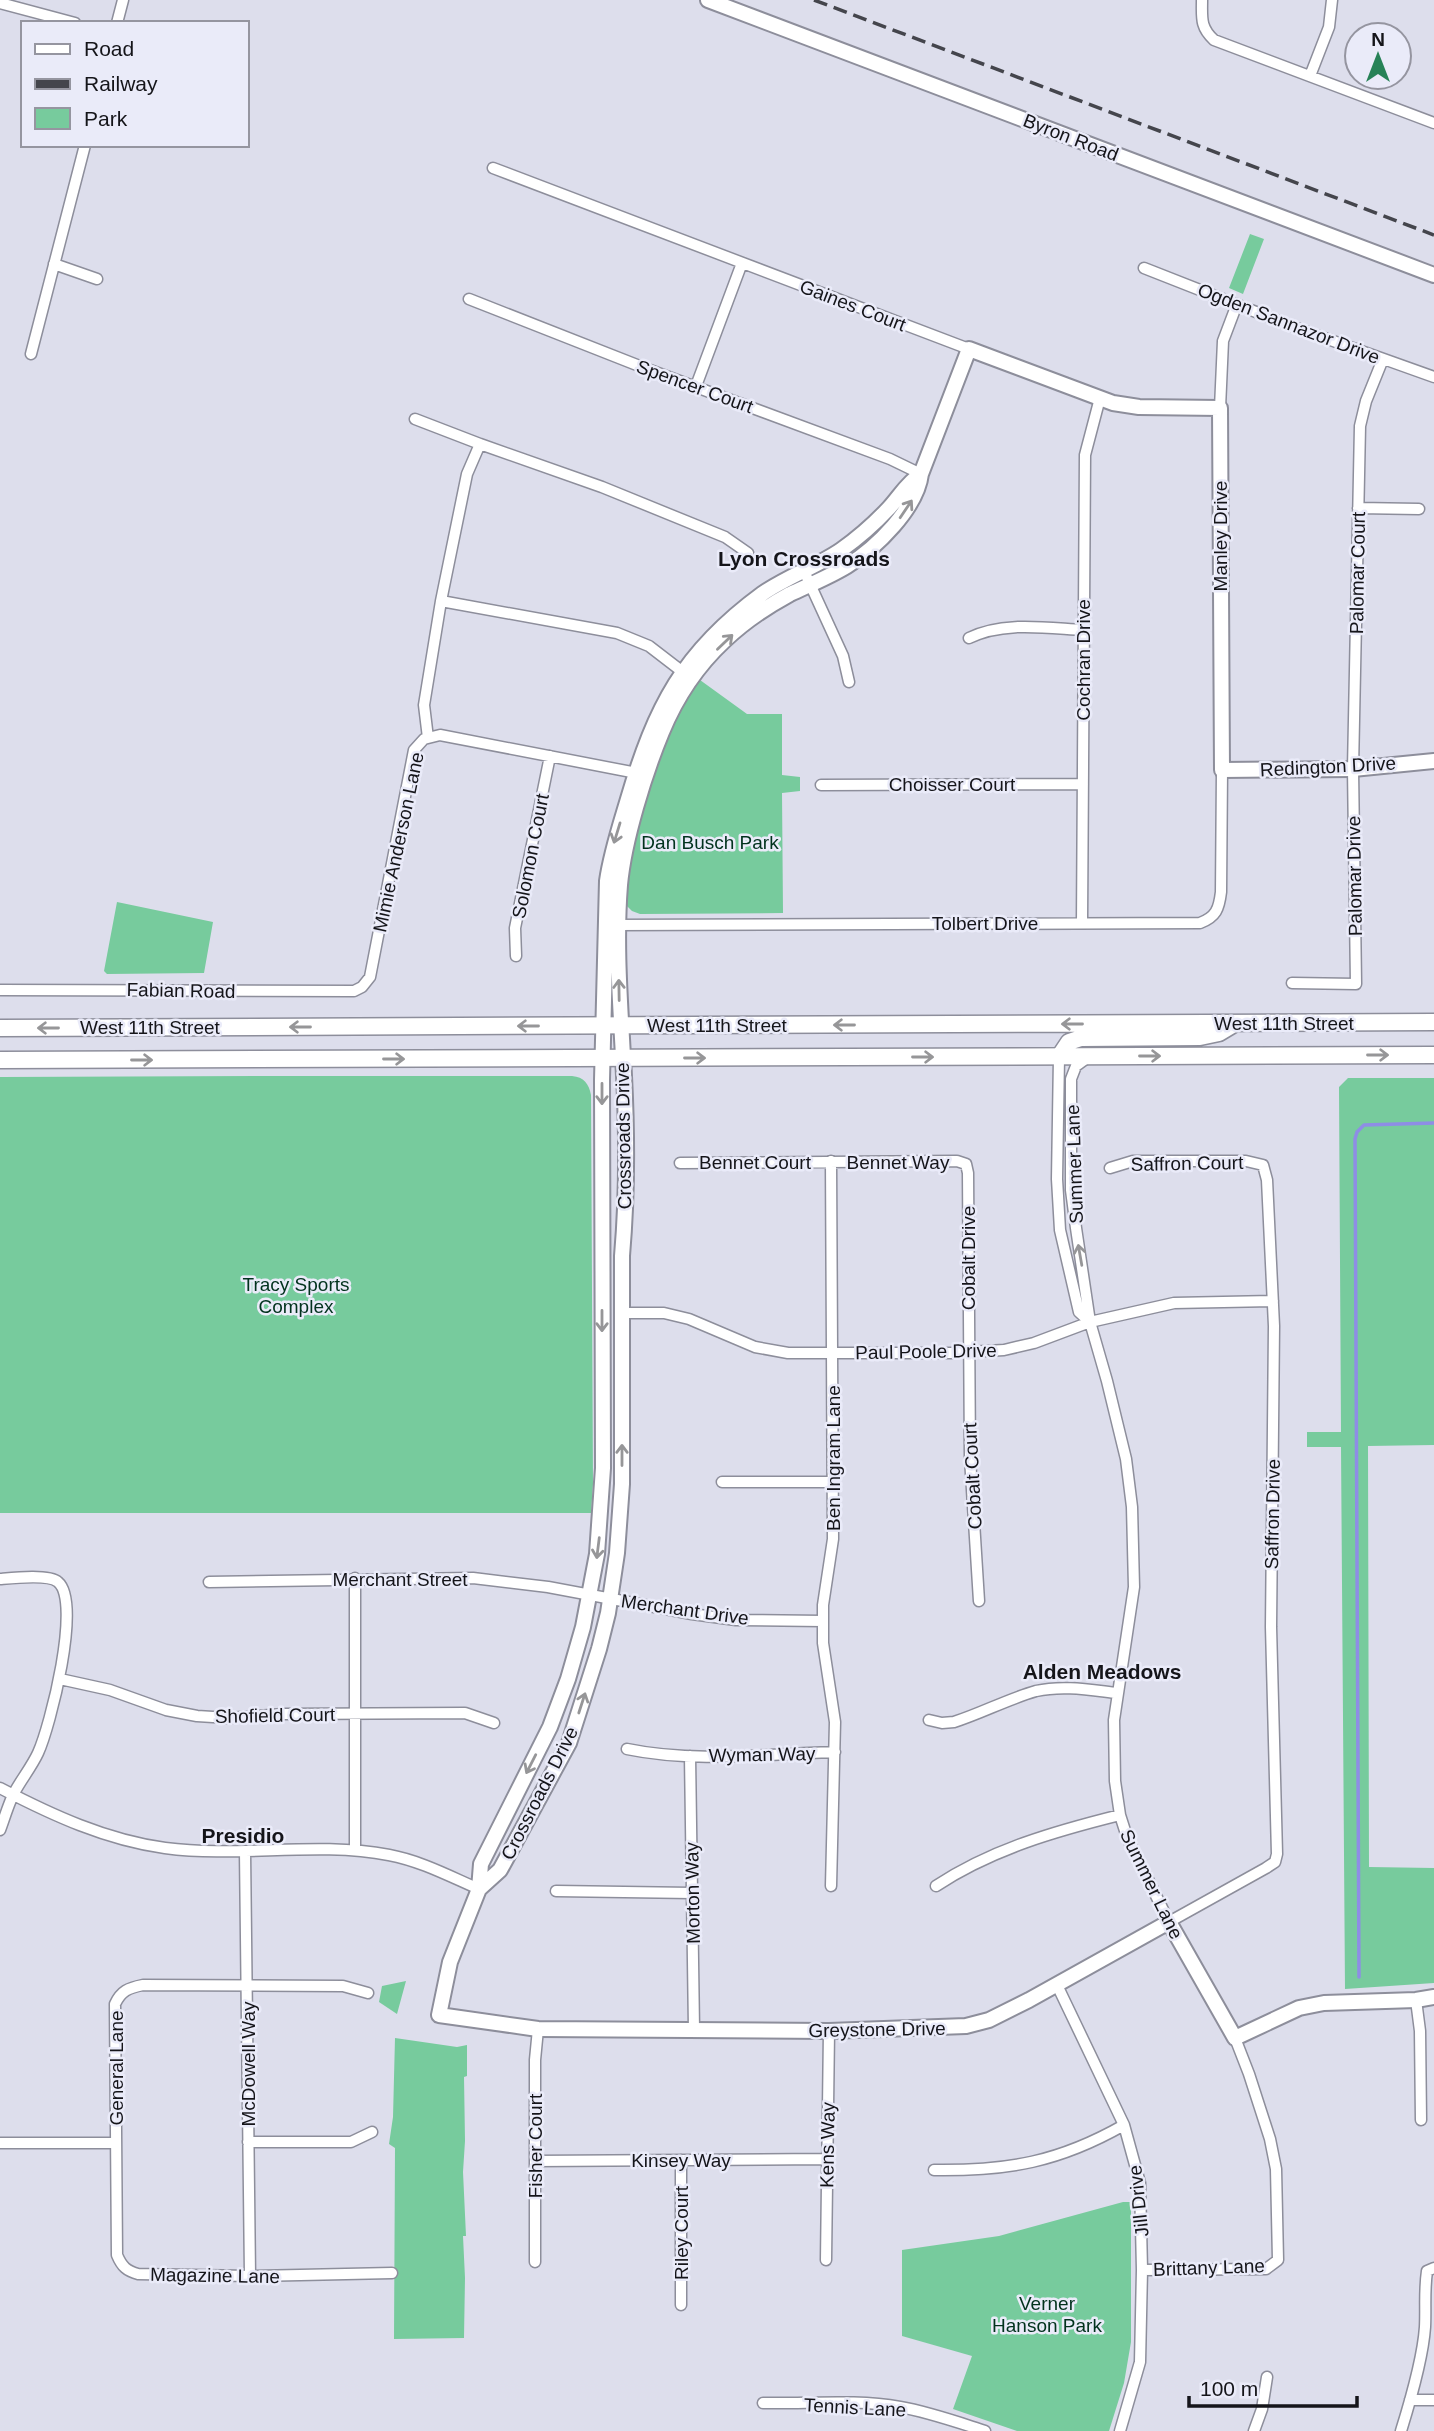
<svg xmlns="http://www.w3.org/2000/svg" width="1434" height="2431" font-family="Helvetica,sans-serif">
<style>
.green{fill:#77cb9d}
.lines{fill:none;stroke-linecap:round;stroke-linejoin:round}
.stream{stroke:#8e8de5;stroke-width:3.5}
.street-casing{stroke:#8d8e9b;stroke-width:13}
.secondary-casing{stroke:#8d8e9b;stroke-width:18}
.primary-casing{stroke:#8d8e9b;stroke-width:19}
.street{stroke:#fff;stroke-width:10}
.secondary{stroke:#fff;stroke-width:14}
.primary{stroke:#fff;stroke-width:16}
.rail{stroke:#44454c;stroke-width:3.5;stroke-dasharray:14 7;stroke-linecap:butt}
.oneway{stroke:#969698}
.labels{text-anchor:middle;stroke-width:5;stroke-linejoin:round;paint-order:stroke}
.street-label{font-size:19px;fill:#15151a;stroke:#eaebf9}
.park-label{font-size:19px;fill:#01321d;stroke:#eaebf9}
.neighbourhood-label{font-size:21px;font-weight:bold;fill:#15151a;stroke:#eaebf9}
</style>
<rect width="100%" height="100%" fill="#dddeec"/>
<path class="green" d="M1250,234L1264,239L1243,294L1229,288Z
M700,680L747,714H782V775L800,777V791L782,793L783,913L640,914L632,911L626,905C620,873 658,753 674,722C682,707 691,693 700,680Z
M117,902L213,922L204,973L107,974L104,971Z
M259,1076H572C584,1077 589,1084 591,1095L593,1484L591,1513H0V1077Z
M1348,1078H1434V1445L1368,1446L1369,1867L1434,1868V1983L1345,1989L1341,1447H1307V1432H1341L1339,1087Z
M406,1981L397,2014L379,2002L382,1986Z
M395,2038L457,2047L467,2045V2076L464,2077L465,2141L463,2172L466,2236H463L465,2278L464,2338L394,2339L395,2148L389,2144L393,2117Z
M1123,2202H1131V2342L1124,2383L1109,2431H1017L953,2409L972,2356L902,2336V2250L999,2236Z"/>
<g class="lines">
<path class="stream" d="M1359,1977L1355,1139L1357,1132L1364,1125L1434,1123"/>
<g class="street-casing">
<path id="street" d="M1202,0C1202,18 1200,27 1214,40L1434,123
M0,3L75,23
M117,23L123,0
M1310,76L1329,27L1332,0
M493,168L969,349
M54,264L97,279
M1144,268L1294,327L1434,377
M469,299L642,367L890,459L921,474
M31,354L85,145
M696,386L742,263
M1220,408L1223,341L1237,304
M415,419L480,444
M1358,508L1419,509
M804,571L843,656L849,682
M441,601L617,633L649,646L688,676
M969,638C1003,621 1046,628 1083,630
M428,738L424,705L441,601L467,474L480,444L602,487L725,537L748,553
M821,785L1083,784
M1082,923L1085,455L1100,398
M615,925L1200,923C1216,917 1219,909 1221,892L1222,770
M516,956L515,928L550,756
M1292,983L1356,984L1353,769L1360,426L1366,401L1383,359
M0,990L354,991L362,987L370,977L414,750L424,739L440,735L642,774
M1059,1057L1057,1179L1060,1230L1079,1312L1090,1322
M1087,1058L1076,1066L1071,1079V1190L1076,1228L1090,1322L1107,1381L1126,1459L1132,1507L1134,1587L1114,1720L1115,1781L1120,1815L1127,1837L1169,1922L1266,1868L1275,1862L1277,1854L1271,1627L1274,1326L1267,1180L1263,1165L1246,1161H1133L1110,1168
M831,1161L833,1539L823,1605V1643L835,1722L831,1886
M680,1163L957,1161L966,1164L968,1173L970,1458L979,1601
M622,1313H664L689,1319L755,1347L788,1353H951L1004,1350L1034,1343L1090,1322L1174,1303L1273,1301
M722,1482H833
M355,1578V1850
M0,1579C12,1578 49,1574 58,1582C82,1602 50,1727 38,1753C31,1768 20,1781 13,1795C8,1806 4,1819 0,1830
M209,1582L473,1578L548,1587L692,1614L736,1620L823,1621
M60,1679L110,1690L166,1710L197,1716L229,1718L283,1714L465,1713L494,1723
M929,1720L942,1723L954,1722C982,1713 1008,1699 1036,1691C1063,1685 1090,1690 1117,1693
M627,1749C694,1763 767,1754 835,1752
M690,1756L694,2029
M0,1788C52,1815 106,1840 165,1848C239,1858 316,1841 389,1855C421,1861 449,1876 479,1889
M245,1852L250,2276
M936,1886C992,1849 1056,1831 1120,1815
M556,1891L692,1893
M1057,1985L1124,2125L1140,2183L1142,2270L1140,2362L1120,2431
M368,1993L343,1986L143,1985C128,1988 121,1991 115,2004L117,2255C122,2267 127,2271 138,2274L250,2276L392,2273
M1416,2000L1420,2031L1421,2120
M248,2142H351L372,2132
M0,2143H116
M535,2161L826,2159
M934,2170C1008,2171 1059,2162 1124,2125
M826,2260L829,2031
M535,2262V2060L538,2029
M1142,2270L1266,2269L1278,2260L1276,2169L1270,2139L1249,2074L1235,2038
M681,2305V2160
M1410,2400H1434
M763,2403C808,2404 856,2399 900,2407C929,2412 957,2422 985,2431
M1254,2431L1262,2409L1267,2377
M1401,2431C1410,2402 1423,2357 1425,2327C1426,2308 1424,2291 1427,2271L1434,2268"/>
</g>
<g class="secondary-casing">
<path id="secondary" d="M708,0L1434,275
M921,474C907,483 900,496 889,508C874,524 858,538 841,550C816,567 786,577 762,594C683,652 655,707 628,799C620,826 611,853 607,881L602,1080L603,1468L597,1554L583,1627L568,1679L550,1727L481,1864L479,1889L450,1962L439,2015L538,2029L829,2031L966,2026L989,2020L1029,2000L1169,1922L1235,2038L1299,2008L1324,2003L1416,2000L1434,1997
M479,1889L500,1870L569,1743L599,1649L608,1613L617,1553L622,1484V1256C627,1198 627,1134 624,1076C621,1012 615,948 620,885C624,840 645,773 662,732C676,698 698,665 725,640C743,623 768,606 790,594C809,585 829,577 847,566C876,548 917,508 921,474L969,349L1113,403L1139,407L1220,408L1222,770L1353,769L1434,761"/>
</g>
<g class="primary-casing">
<path id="primary" d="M0,1028L1434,1022
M1059,1057L1069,1042L1081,1038L1200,1037L1219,1033L1234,1024
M0,1060L1434,1055"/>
</g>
<use href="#street" class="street"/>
<use href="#secondary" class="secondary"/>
<use href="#primary" class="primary"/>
<path class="rail" d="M814,0L1434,235"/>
</g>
<defs><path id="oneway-shaft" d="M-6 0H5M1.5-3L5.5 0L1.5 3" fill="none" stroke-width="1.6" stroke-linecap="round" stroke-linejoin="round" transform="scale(1.75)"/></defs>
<g class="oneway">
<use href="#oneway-shaft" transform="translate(906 509) rotate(-56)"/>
<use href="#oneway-shaft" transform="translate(725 642) rotate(-44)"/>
<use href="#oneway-shaft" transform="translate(617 833) rotate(107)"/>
<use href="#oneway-shaft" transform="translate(619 990) rotate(-91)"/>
<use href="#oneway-shaft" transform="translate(1072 1024) rotate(180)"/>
<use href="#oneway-shaft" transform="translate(844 1025) rotate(180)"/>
<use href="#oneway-shaft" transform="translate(528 1026) rotate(180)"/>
<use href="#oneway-shaft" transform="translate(300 1027) rotate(180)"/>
<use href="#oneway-shaft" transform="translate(48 1028) rotate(180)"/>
<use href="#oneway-shaft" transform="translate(1378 1055)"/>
<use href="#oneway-shaft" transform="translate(1150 1056)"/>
<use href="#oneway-shaft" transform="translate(923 1057)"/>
<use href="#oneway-shaft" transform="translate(695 1058)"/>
<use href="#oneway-shaft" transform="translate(394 1059)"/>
<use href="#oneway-shaft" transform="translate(142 1060)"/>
<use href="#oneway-shaft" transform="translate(602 1094) rotate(90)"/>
<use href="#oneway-shaft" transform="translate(1080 1255) rotate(-100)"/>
<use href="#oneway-shaft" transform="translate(602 1321) rotate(90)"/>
<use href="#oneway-shaft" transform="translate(622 1455) rotate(-90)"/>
<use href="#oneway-shaft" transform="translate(598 1548) rotate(97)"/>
<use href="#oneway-shaft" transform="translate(582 1703) rotate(-72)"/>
<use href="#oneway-shaft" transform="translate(531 1764) rotate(117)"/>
</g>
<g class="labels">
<g class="street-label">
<text transform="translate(1071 137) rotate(21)" y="7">Byron Road</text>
<text transform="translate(853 305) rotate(21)" y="7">Gaines Court</text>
<text transform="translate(1289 323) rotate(21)" y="7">Ogden Sannazor Drive</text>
<text transform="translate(695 386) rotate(20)" y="7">Spencer Court</text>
<text transform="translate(1220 536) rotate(-90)" y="7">Manley Drive</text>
<text transform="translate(1357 573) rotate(-89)" y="7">Palomar Court</text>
<text transform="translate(1083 660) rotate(-90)" y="7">Cochran Drive</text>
<text transform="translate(1328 766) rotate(-3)" y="7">Redington Drive</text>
<text x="952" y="791">Choisser Court</text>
<text transform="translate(398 842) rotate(-78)" y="7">Mimie Anderson Lane</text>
<text transform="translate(530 856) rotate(-79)" y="7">Solomon Court</text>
<text transform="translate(1354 876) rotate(-91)" y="7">Palomar Drive</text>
<text x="985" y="930">Tolbert Drive</text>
<text transform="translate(181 990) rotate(1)" y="7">Fabian Road</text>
<text x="1284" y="1030">West 11th Street</text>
<text x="717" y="1032">West 11th Street</text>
<text x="150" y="1034">West 11th Street</text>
<text transform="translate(623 1136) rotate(-91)" y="7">Crossroads Drive</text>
<text x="755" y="1169">Bennet Court</text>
<text x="898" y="1169">Bennet Way</text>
<text transform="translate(1187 1163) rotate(-1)" y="7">Saffron Court</text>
<text transform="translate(1074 1164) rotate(-92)" y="7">Summer Lane</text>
<text transform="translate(968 1258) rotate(-90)" y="7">Cobalt Drive</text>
<text transform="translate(926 1351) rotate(-1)" y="7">Paul Poole Drive</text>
<text transform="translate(833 1458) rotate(-90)" y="7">Ben Ingram Lane</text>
<text transform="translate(972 1476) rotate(-93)" y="7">Cobalt Court</text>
<text transform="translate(1272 1514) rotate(-89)" y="7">Saffron Drive</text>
<text x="400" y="1586">Merchant Street</text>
<text transform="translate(685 1609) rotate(8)" y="7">Merchant Drive</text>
<text transform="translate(275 1715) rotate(-1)" y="7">Shofield Court</text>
<text transform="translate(762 1754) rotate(-1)" y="7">Wyman Way</text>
<text transform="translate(539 1793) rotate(-63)" y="7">Crossroads Drive</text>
<text transform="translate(1152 1884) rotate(64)" y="7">Summer Lane</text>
<text transform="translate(692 1893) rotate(-91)" y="7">Morton Way</text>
<text transform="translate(877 2029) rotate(-1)" y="7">Greystone Drive</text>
<text transform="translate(248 2064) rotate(-90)" y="7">McDowell Way</text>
<text transform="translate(116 2068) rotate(-90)" y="7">General Lane</text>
<text transform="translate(827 2145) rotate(-89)" y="7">Kens Way</text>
<text transform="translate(535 2146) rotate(-90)" y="7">Fisher Court</text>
<text x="681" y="2167">Kinsey Way</text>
<text transform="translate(1138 2201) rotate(-96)" y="7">Jill Drive</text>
<text transform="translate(681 2233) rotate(-90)" y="7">Riley Court</text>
<text transform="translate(1209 2267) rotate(-2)" y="7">Brittany Lane</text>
<text transform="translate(215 2275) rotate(1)" y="7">Magazine Lane</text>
<text transform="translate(855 2407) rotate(3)" y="7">Tennis Lane</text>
</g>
<g class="park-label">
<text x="710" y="849">Dan Busch Park</text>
<text x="296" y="1291">Tracy Sports<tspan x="296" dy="22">Complex</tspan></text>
<text x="1047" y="2310">Verner<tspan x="1047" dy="22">Hanson Park</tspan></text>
</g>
<g class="neighbourhood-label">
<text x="804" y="566">Lyon Crossroads</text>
<text x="1102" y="1679">Alden Meadows</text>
<text x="243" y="1843">Presidio</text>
</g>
</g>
<rect x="21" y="21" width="228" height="126" fill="#eaebf9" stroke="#9595a0" stroke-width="2"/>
<rect x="35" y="44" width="35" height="10" fill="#ffffff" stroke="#9595a0" stroke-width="2"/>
<text x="84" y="56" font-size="21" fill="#15151a">Road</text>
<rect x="35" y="79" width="35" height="10" fill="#44454c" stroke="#9595a0" stroke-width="2"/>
<text x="84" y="91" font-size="21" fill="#15151a">Railway</text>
<rect x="35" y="108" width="35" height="21" fill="#77cb9d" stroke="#9595a0" stroke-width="2"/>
<text x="84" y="126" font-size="21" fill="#15151a">Park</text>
<g transform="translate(1378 56)"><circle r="33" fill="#eaebf9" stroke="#9595a0" stroke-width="2"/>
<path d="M0-5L12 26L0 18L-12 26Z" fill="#278257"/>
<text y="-10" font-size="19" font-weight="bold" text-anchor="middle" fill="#15151a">N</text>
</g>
<path d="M1189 2396v10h168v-10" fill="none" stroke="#15151a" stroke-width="3.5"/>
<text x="1200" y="2396" font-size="21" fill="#15151a" stroke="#eaebf9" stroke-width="5" paint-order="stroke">100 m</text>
</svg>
